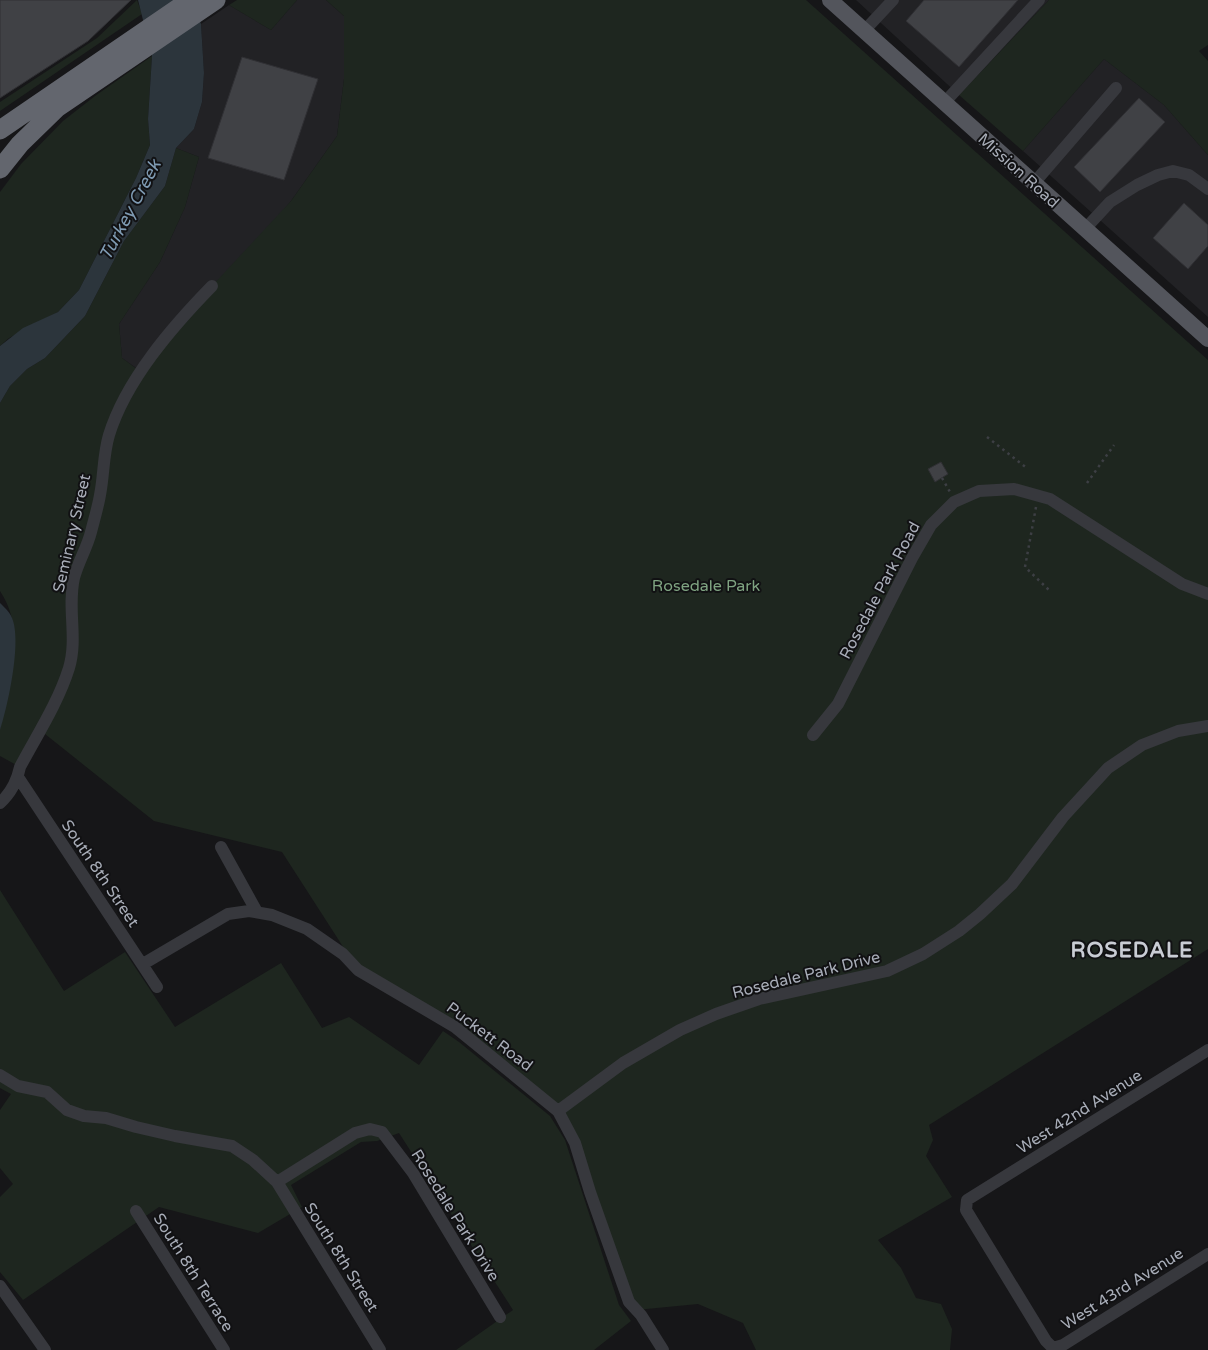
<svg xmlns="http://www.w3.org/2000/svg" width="1208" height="1350" font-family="'Varela Round',sans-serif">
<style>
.built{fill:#222225}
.green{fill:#1e261f}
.water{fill:#2c353c}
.building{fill:#404145;stroke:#303034}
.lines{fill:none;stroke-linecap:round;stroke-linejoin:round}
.path{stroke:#3d3f44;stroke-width:2.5;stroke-dasharray:2.5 4;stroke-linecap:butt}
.minor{stroke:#37383d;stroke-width:12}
.major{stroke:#53555c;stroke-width:16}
.highway{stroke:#63666e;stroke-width:19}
.labels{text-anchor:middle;stroke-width:4;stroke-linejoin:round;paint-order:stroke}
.street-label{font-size:16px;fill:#a8adb8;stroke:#111113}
.park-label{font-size:16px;fill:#7fa381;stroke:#111113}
.water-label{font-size:18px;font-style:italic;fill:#7f9bb3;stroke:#111113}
.district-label{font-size:21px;font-weight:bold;letter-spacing:1px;fill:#c9ccd4;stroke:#111113}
</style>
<rect width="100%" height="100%" fill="#161618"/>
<path class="built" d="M297,0H326L344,16V79L337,136L291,201L150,378L122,358L119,324L160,262L185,207L199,157L176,148L194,129L202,102L204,73L201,24L229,5L271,30Z
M856,0H1049L959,95Z
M1104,59L1164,105L1208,155V317L1023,151Z"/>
<path class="green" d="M137,0L142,14L0,111V102L97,38Z
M237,0H297L271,30L229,5Z
M326,0H806L1208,360V949L929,1125L933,1140L926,1156L952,1197L878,1240L901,1268L916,1298L941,1304L952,1329L950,1350H756L743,1323L698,1304L636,1310L558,1111L455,1027L358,970L282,852L154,821L40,730L20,767L0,756C0,748 0,738 0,729C9,683 28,633 0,591V403L10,386L27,369L45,358L85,316L124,241L165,186L176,148L199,157L185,207L160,262L119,324L122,358L141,372L212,286L291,201L337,136L344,79V16Z
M1049,0H1208V45L1199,51L1208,61V155L1164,105L1104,59L1023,151L959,95Z
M152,56L148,119L150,145L136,178L79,290L58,312L9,338L0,346V192L21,164L63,121L95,96Z
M0,890L64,991L125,952L175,1027L281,963L322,1028L349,1017L419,1065L443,1031L459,1042L550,1116L565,1140L619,1305L631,1321L594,1350H456L513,1310L399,1133L377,1141L361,1142L291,1185L302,1207L258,1233L159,1207L23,1300L0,1272V1197L13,1184L0,1168V1110L11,1094L0,1088Z"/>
<path class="water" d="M138,0H192L201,24L204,73L202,102L194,129L176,148L165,186L124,241L85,316L45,358L27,369L10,386L0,403V346L23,328L58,312L79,290L136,178L150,145L148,119L152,56Z
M0,603C4,607 10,612 12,618C22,641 8,705 0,730Z"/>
<path class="building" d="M0,0H131L88,41L0,98Z
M924,0H1018L959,67L906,21Z
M242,57L318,79L284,180L208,158Z
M1139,98L1165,122L1100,192L1074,167Z
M1184,203L1208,225V246L1188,269L1153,238Z
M941,462L948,474L935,482L928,469Z"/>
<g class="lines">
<path class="path" d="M987,437L1028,469
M942,478L950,492
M1087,483L1114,445
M1036,507L1025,567L1050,591"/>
<path class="minor" d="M864,31L893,0
M944,103L1039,0
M1034,183L1116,88
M1085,229L1110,202L1137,185L1158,175L1173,171L1189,175L1208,189
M813,735L838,704L912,558L931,525L954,502L979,491L1014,489L1050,499L1182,584L1208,594
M18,777L157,987
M0,803C11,793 17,781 20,767C37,735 58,703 69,668C78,638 67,608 74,578C78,562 87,548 91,532C94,520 98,507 100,495C104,475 103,455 109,435C126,380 172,327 212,286
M221,847L257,912
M143,964L228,914L249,911L272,915L307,929L343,954L358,970L455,1027L558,1111L575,1143L590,1192L629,1302L641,1315L663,1350
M1208,1050L967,1200L966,1210L1046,1341L1053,1348L1063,1345L1208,1254
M0,1075L18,1086L47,1092L67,1110L84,1116L106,1118L136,1127L175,1136L232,1146L253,1160L277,1182L380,1350
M558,1111L623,1063L680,1030L716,1014L759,999L887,971L923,954L959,931L980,914L1012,884L1063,817L1108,768L1142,745L1178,731L1208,726
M277,1182L355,1133L370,1129L382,1132L413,1173L500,1317
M136,1211L224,1350
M0,1286L45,1350"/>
<path class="major" d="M830,0L1208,339"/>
<path class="highway" d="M0,130L190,0
M0,169L20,144L57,108L216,0"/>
</g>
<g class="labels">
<g class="street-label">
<text transform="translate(1019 170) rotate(42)" y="6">Mission Road</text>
<text transform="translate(71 533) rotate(-77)" y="6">Seminary Street</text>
<text transform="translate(879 590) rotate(-62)" y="6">Rosedale Park Road</text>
<text transform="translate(101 873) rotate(56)" y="6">South 8th Street</text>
<text transform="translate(806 974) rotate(-14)" y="6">Rosedale Park Drive</text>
<text transform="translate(490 1036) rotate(37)" y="6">Puckett Road</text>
<text transform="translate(1079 1111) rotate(-32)" y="6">West 42nd Avenue</text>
<text transform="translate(456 1215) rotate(58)" y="6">Rosedale Park Drive</text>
<text transform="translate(342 1257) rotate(58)" y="6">South 8th Street</text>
<text transform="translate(194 1272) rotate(58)" y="6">South 8th Terrace</text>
<text transform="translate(1122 1288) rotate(-32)" y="6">West 43rd Avenue</text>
</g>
<g class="park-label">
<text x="706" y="591">Rosedale Park</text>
</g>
<g class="water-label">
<text transform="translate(130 210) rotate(-62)" y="6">Turkey Creek</text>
</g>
<g class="district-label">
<text x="1132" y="957">ROSEDALE</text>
</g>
</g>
</svg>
